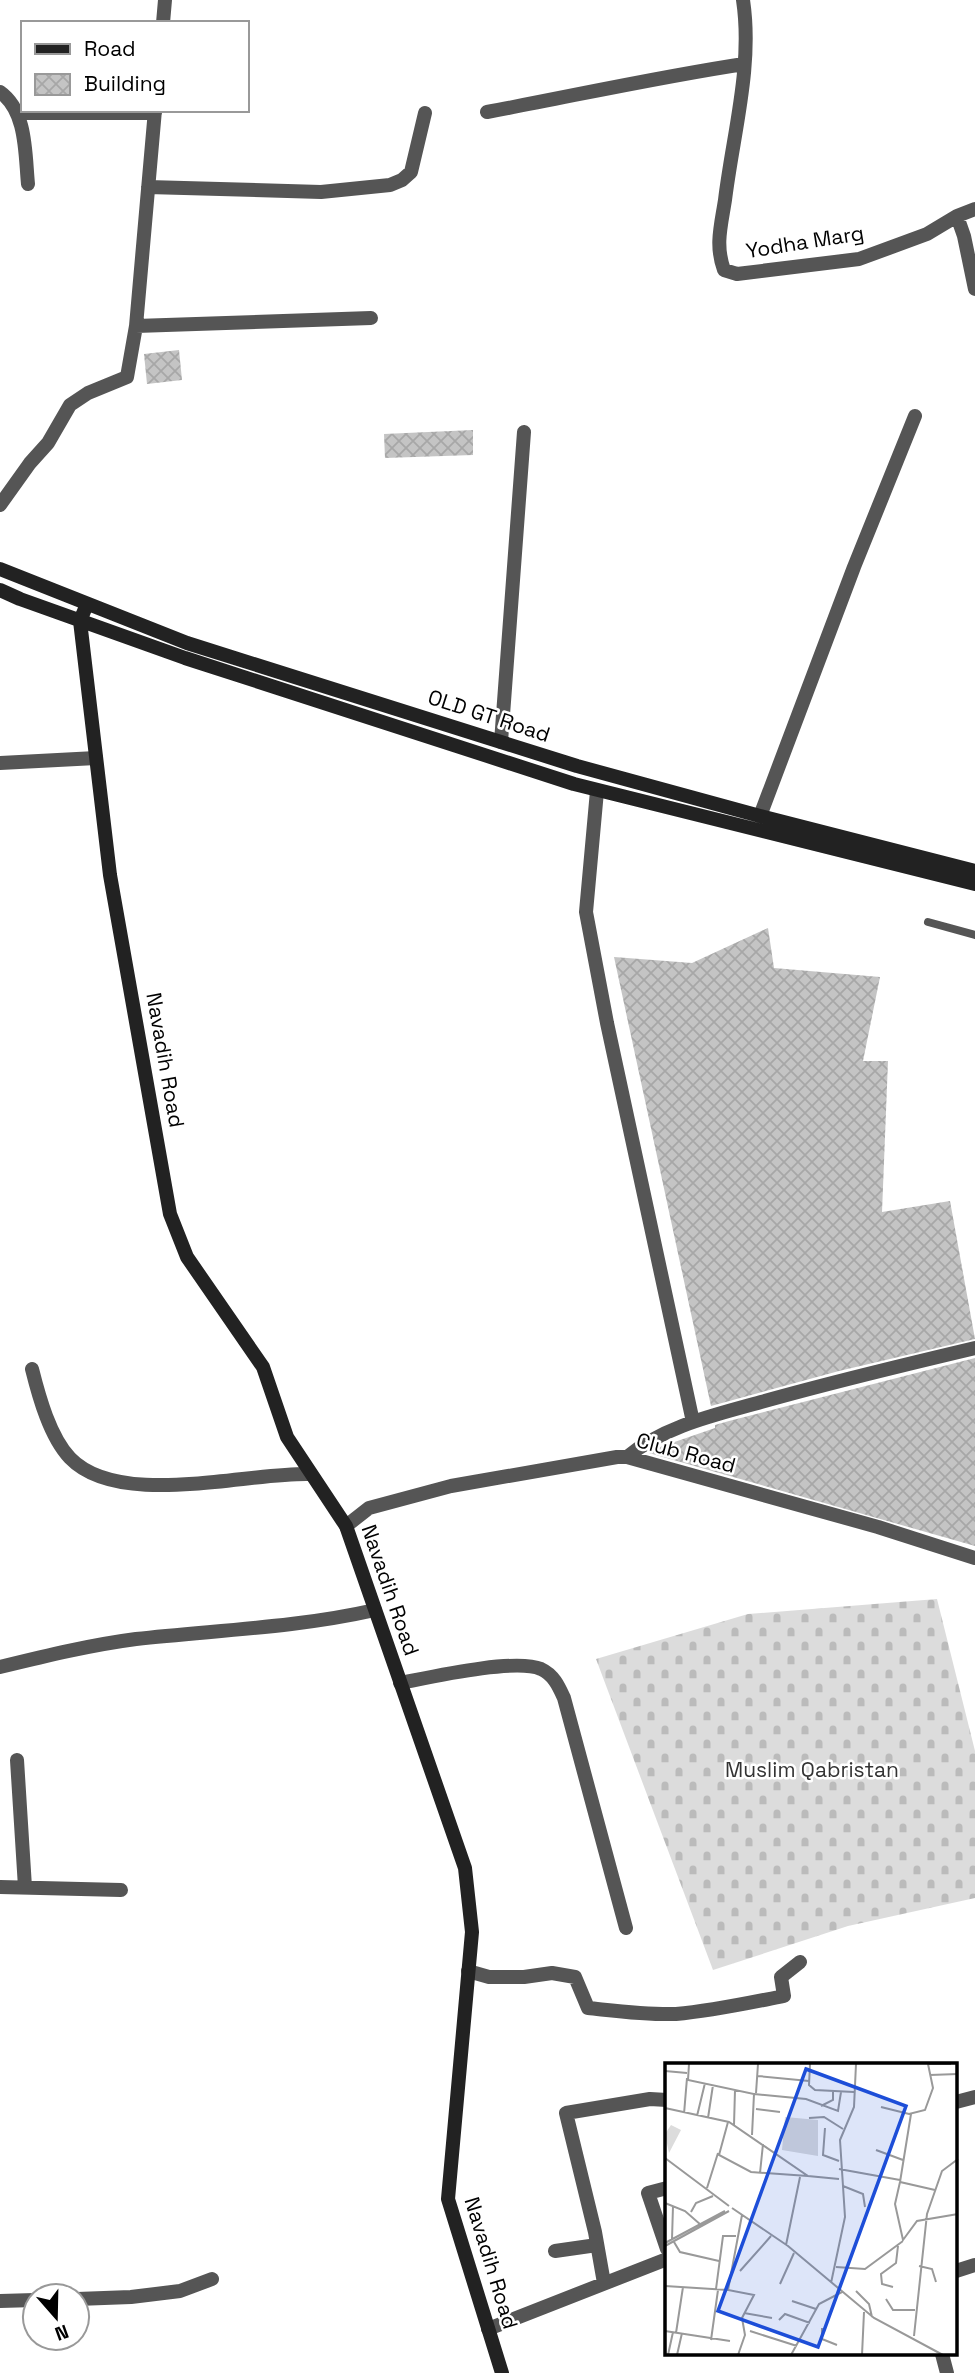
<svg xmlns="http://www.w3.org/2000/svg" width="975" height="2373" font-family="'Space Grotesk',sans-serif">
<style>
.cemetery{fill:url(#cemetery-stones)}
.building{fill:url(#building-cross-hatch)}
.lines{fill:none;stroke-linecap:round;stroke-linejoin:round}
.service{stroke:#555;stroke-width:8}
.minor{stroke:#555;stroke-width:14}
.secondary{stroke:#222;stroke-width:14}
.labels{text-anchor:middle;stroke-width:5;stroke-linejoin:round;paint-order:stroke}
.street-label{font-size:21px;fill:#000;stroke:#fff}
.park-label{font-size:21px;fill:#333;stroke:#fff}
.inset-road{fill:none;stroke:#999;stroke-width:2}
.view{fill:#1d4ed8;fill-opacity:0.15;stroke:#1d4ed8;stroke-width:3.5}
.inset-edge{fill:none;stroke:#000;stroke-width:3.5}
</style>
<defs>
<pattern id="cemetery-stones" width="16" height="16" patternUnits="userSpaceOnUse" patternTransform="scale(1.75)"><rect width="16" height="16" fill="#dcdcdc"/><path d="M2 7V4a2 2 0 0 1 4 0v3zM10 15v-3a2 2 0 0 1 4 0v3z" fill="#bbb"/></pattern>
<pattern id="building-cross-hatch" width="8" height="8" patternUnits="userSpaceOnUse" patternTransform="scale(1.75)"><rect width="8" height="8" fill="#c4c4c4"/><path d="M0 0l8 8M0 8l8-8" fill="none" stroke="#a7a7a7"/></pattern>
</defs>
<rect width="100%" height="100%" fill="#fff"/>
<path class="cemetery" d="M937,1599L975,1751V1898L848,1926L713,1970L596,1659L748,1614Z"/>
<path class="building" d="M179,350L182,380L147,384L144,354Z
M473,430V455L385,458L384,434Z
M768,928L774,968L880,977L863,1061H888L882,1212L950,1201L975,1339L839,1371L711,1406L614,957L692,963Z
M975,1358V1546L649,1453L660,1447L715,1428V1425L729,1421Z"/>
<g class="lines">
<path class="service" d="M928,922L975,935"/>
<path class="minor" d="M743,0C753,66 733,134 725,200C721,226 715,245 724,270L737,274L859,259L927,234L957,216L964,236L975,289
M163,23L165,0
M0,92C27,111 25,154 28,184
M487,112C573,96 658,77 744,64
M17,113H155
M148,187L321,192L390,185L402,180L411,172L425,113
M957,216L975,209
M136,326L371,318
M0,505L30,463L48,443L70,405L88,393L127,377L136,326L155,110
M501,742L524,432
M0,763L96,758
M597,791L586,912L607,1023L693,1422
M760,816L854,567L915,416
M32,1369C39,1397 50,1437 70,1458C119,1509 246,1472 310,1474
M627,1457C664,1426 715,1415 761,1402C832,1382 903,1365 975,1348
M346,1526L369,1508L451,1486L617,1457H627L878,1527L975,1558
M0,1667C45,1656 90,1645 136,1639C217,1630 295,1628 375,1610
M400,1683C431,1677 515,1658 541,1669C554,1675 559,1687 564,1698L626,1928
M17,1760L25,1887
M0,1887L121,1890
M468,1971L489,1977H524L552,1973L575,1977L588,2008C617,2011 647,2015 676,2014C712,2011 748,2003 784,1996L781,1977L800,1962
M956,2102L975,2097
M667,2188L648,2193L667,2249
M555,2251L597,2245
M956,2271L975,2265
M604,2283L595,2232L566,2113L650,2099L667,2100
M77,2299L131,2297L180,2291L212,2279
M0,2301L35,2300
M488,2329L667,2259
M942,2354L947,2373"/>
<path class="secondary" d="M0,569L187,643L577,766L760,816L975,871
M0,590L20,599L185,658L574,784L975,884
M87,604L80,621L110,875L170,1214L187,1257L263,1367L287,1437L346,1526L465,1868L472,1932L448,2199L502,2373"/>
</g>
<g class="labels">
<g class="street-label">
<text transform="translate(805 242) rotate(-9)" y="7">Yodha Marg</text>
<text transform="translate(489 716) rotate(18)" y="7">OLD GT Road</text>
<text transform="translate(165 1060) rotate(80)" y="7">Navadih Road</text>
<text transform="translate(686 1453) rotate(15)" y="7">Club Road</text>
<text transform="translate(390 1590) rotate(71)" y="7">Navadih Road</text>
<text transform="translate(491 2263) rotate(73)" y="7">Navadih Road</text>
</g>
<g class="park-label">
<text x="812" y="1777">Muslim Qabristan</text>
</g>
</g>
<g transform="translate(665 2063)">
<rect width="292" height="292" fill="#fff"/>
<path d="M6,62L16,67L4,90L0,71Z" fill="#dcdcdc"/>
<path d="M120,54L153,57V93L117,87Z" fill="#dcdcdc"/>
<path class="inset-road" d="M24,1L23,17L89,31L87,72M145,1L144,22L150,27L189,29M263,1H286M0,8L22,10M265,12L293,11M93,13L144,18M91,30L93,1M89,31L141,36L173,48L176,29M156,43L168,37V29M216,44L244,51L260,47L268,25L263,1M0,45L64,59L143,113L174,116M91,46L115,49M19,51L22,15M32,53L40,20M43,55L48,22M144,55L159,54L178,66M63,59L54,92L86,109L143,113M69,62L70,27M160,65L158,92L174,98M211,87L238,97M0,95L64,143M174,106L235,117M95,110L98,81M235,119L246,51M178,123L198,131L200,144M42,125L53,90M270,127L235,119L230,141L238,177L252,158L293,151M0,140L20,148L36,162M67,145L123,183L209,255L278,292M26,149L31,140L48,133M7,176L8,143M9,179L15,189L54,198M0,180L60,148M121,182L135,114M0,183L64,148M254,203L267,206L271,219M171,204L200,206L238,178M75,208L106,173M166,220L180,154L175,77L189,44L191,1M115,221L129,190M0,223L63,227M228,224L217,221L216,211L231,200L233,183M51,226L58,173H71M191,228L204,241L207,254M221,236L228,247H250M127,238L151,246M79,250L107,255M114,257L120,251L145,260M157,265V276L172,282M0,268L65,278M85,268L132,283M11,270L18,224M249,273L262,151L277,108L293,96M46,277L53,227M3,292L8,269M12,292L17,270M73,292L80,272L77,255L89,232L63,227L77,152M126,292L154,241L177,229M197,292L199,249"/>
<path class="view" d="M141,6L241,43L153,284L53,248Z"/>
<rect width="292" height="292" class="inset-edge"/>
</g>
<rect x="21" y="21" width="228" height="91" fill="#ffffff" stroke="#999999" stroke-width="2"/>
<rect x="35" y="44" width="35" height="10" fill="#222222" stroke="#999999" stroke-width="2"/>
<text x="84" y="56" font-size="21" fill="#000000">Road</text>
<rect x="35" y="74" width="35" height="21" fill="url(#building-cross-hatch)" stroke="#999999" stroke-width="2"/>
<text x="84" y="91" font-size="21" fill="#000000">Building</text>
<g transform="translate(56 2317) rotate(160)"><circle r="33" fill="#ffffff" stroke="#999999" stroke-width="2"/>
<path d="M0-5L12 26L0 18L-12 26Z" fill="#000000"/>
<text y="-10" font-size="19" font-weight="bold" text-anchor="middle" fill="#000000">N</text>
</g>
</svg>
